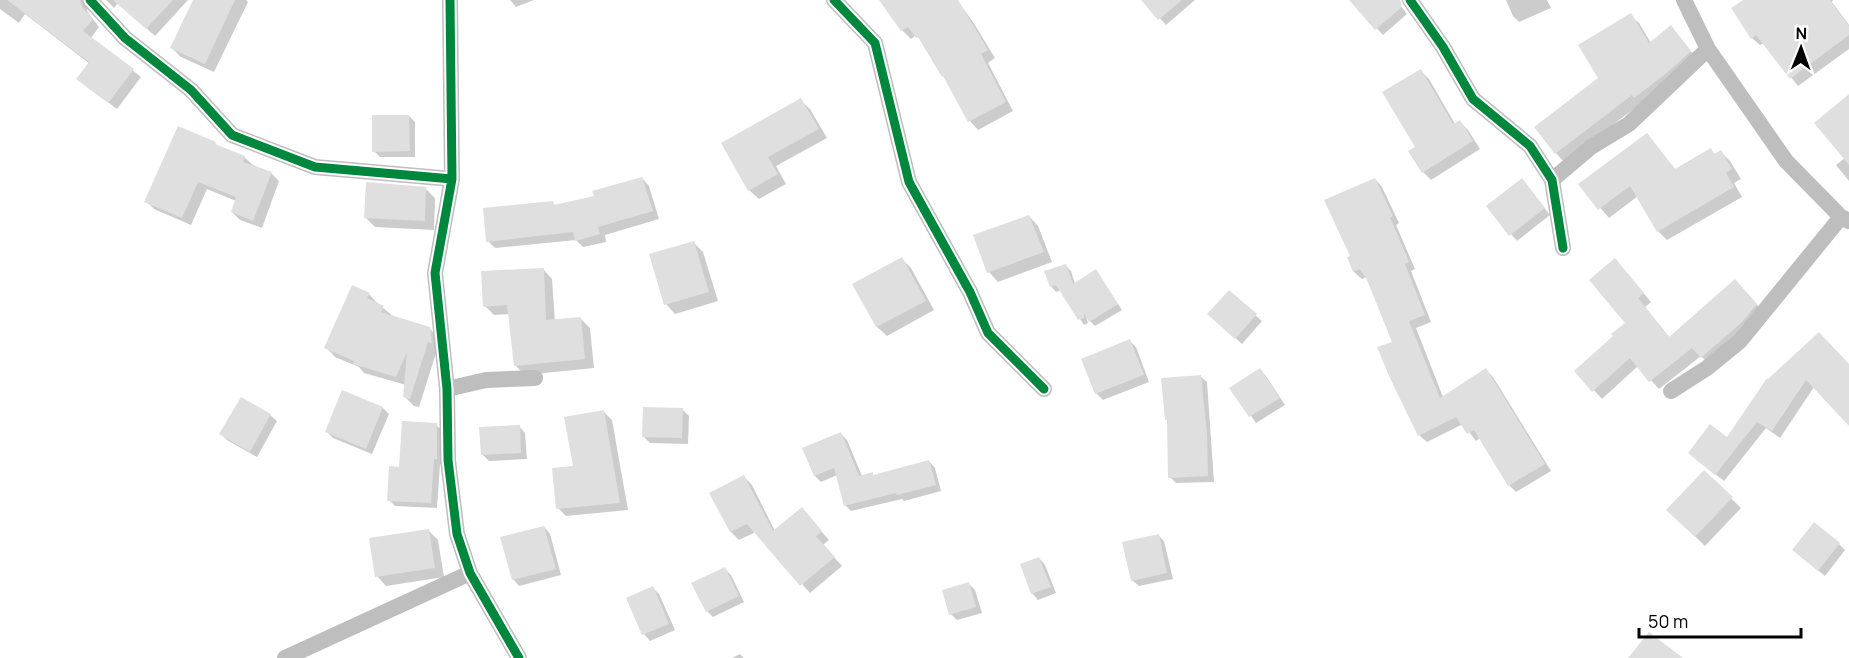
<svg xmlns="http://www.w3.org/2000/svg" width="1849" height="658" font-family="Manrope,sans-serif">
<style>
.shadow{fill:#0003}
.building{fill:#dfdfdf}
.lines{fill:none;stroke-linecap:round;stroke-linejoin:round}
.minor{stroke:#bebebe;stroke-width:16}
.cycleway-casing{stroke:#fff;stroke-width:13}
.cycleway{stroke:#00873e;stroke-width:9}
</style>
<rect width="100%" height="100%" fill="#fff"/>
<path class="shadow" d="M0,0H90L87,11L99,27L91,38L141,77L117,109L86,86L90,64L25,14L19,23L0,9Z
M106,0H188L155,36L118,3L114,8Z
M195,0H246L248,2L214,72L181,57L172,48Z
M510,0H534L516,7Z
M886,0H957L973,22L995,58L988,63L1013,111L978,130L970,121L948,80L924,44L916,35L911,39L902,30L883,2Z
M1143,0H1195L1166,25Z
M1365,0H1396L1407,14L1383,35L1357,7Z
M1506,0H1547L1551,8L1519,22L1513,16Z
M1746,0H1833L1832,2L1849,25V49L1798,86L1764,43L1760,45L1752,38Z
M1630,15L1639,23L1651,43L1671,27L1698,60L1564,162L1556,153L1600,78Z
M1421,71L1429,79L1455,124L1460,122L1468,130L1480,149L1431,180L1423,172L1417,148Z
M1849,96V181L1836,165L1845,158Z
M800,100L810,109L827,138L776,166L786,184L759,199L749,190L723,144Z
M409,116L415,122V157H380L374,151Z
M1646,135L1676,170L1711,150L1715,155L1721,152L1730,161L1741,179L1734,183L1742,197L1667,240L1658,231L1638,196L1609,218L1580,184Z
M215,143L219,148L244,157L253,165L271,173L279,181L262,228L240,220L232,212L236,201L207,189L191,225L154,209L146,201Z
M642,178L649,186L659,219L605,235L606,242L583,247L576,240L495,248L488,241L553,203L556,206L595,197Z
M1375,179L1382,187L1399,223L1396,225L1415,269L1411,271L1431,322L1416,328L1443,397L1486,370L1493,377L1551,471L1516,492L1509,485L1480,438L1476,441L1463,424L1427,442L1419,435L1394,343L1367,277L1362,279L1354,272L1349,258L1352,257Z
M1527,186L1550,215L1517,241L1488,207Z
M426,189L435,198L434,230L375,227L366,218Z
M1029,216L1038,226L1052,262L998,282L989,272L975,236Z
M694,243L703,252L718,301L675,314L666,304Z
M902,259L911,268L934,310L887,336L877,327L854,284Z
M1066,266L1071,271L1075,284L1096,271L1122,310L1095,326L1086,317L1088,323L1084,325L1061,290L1056,292L1051,286Z
M543,269L552,279L555,321L580,318L590,328L594,368L525,375L516,366L510,314L494,315L485,306Z
M1623,269L1651,302L1645,307L1670,338L1743,289L1764,313L1710,365L1701,356L1659,389L1638,366L1602,399L1576,371L1627,323Z
M1229,292L1262,321L1242,344L1216,320Z
M369,294L378,304L393,316L429,328L439,338L437,350L419,407L414,406L405,397L406,385L364,373L359,367L335,357L326,347Z
M1130,341L1136,347L1149,382L1103,400L1096,393Z
M1849,366V424L1814,387L1780,438L1766,428L1724,481L1697,460L1727,439L1767,380Z
M1260,370L1266,376L1285,405L1256,423L1232,388Z
M1200,376L1207,382L1214,482L1176,483L1170,477L1168,421L1166,419Z
M343,392L383,408L389,414L372,454L333,438L327,432Z
M241,399L270,415L277,421L257,457L227,440L221,434Z
M683,410L689,416L688,444L650,443L643,436Z
M603,411L612,420L628,510L566,516L558,508Z
M436,425L443,431V464H440L437,508L395,506L389,500L400,468Z
M519,426L525,433L527,459L489,461L482,454Z
M841,434L847,440L862,476L872,474L874,476L929,461L935,468L941,491L904,501L902,499L851,511L845,505L837,475L821,482L815,476L804,449Z
M1704,472L1741,508L1705,546L1677,519Z
M744,477L752,485L775,531L809,517L829,540L823,545L842,566L810,593L756,532L739,540L731,532L711,494Z
M544,527L550,534L561,575L519,586L513,579Z
M429,531L438,540L444,577L386,586L377,576Z
M1158,535L1164,541L1173,579L1139,586L1132,580Z
M1839,544L1845,550L1825,576L1800,556Z
M1039,558L1045,565L1056,593L1038,600L1032,593Z
M725,569L731,575L744,602L713,617L707,611Z
M969,584L975,590L982,613L957,620L951,614Z
M653,588L659,594L675,630L650,641L644,634L628,599Z
M740,654L744,658H732Z"/>
<path class="building" d="M7,0H80L82,7L93,19L83,31L134,69L108,103L76,79L89,62Z
M113,0H173L146,29Z
M193,0H235L205,64L170,48Z
M879,0H958L988,50L981,54L1006,102L968,122L943,76L942,77L918,37L916,38L908,27L901,31Z
M1141,0H1182L1158,20Z
M1349,0H1400L1402,7L1375,30Z
M1743,0H1830L1849,26V35L1790,79L1756,35L1751,39L1731,8Z
M1631,13L1649,43L1671,25L1691,51L1668,72L1634,98L1632,95L1555,154L1534,127L1598,78L1578,45Z
M1421,69L1453,124L1460,120L1473,141L1422,173L1408,151L1415,147L1382,92Z
M1849,94V165L1814,123Z
M801,98L819,129L768,157L778,174L748,191L721,143Z
M372,115H409L410,151L372,152Z
M178,126L216,142L215,144L245,156L243,162L272,172L253,221L231,212L236,197L198,182L182,218L144,202Z
M1647,133L1675,169L1711,148L1714,154L1721,150L1732,169L1726,173L1734,187L1657,232L1630,186L1598,210L1578,184Z
M642,177L653,211L598,227L600,234L575,241L573,232L486,242L483,208L553,201L554,205L594,196L592,191Z
M1375,178L1393,216L1390,217L1409,262L1405,264L1425,315L1409,321L1440,398L1486,368L1545,464L1508,486L1474,430L1467,434L1456,417L1418,436L1389,376L1377,347L1392,342L1367,280L1360,269L1353,272L1347,257L1350,256L1324,200Z
M1522,178L1545,208L1509,236L1486,206Z
M366,182L426,187L425,221L364,218Z
M1029,215L1044,252L987,273L973,235Z
M694,241L709,292L664,305L649,254Z
M902,257L926,301L876,327L852,284Z
M1615,258L1644,293L1638,298L1669,337L1735,279L1757,304L1742,322L1701,358L1692,348L1649,382L1630,358L1592,392L1574,371L1613,336L1611,334L1625,323L1589,280Z
M1066,264L1073,284L1096,269L1118,304L1089,322L1084,313V318L1078,320L1056,285L1050,287L1044,271Z
M544,268L546,320L581,317L585,359L514,366L507,305L483,307L481,271Z
M352,285L370,293L367,298L384,306L381,312L430,327L432,343L428,342L410,399L403,397L407,352L396,377L353,364L354,361L324,348Z
M1229,290L1257,314L1235,339L1207,314Z
M1819,332L1849,364V426L1806,380L1772,431L1757,422L1715,475L1688,453L1710,424L1727,437L1767,378L1768,379Z
M1130,339L1144,375L1095,394L1081,359Z
M1260,368L1280,398L1249,417L1229,388Z
M1201,375L1207,434L1208,476L1168,478L1167,419L1165,420L1161,378Z
M342,390L383,407L366,449L325,432Z
M241,397L271,414L250,452L219,434Z
M643,407L683,408L682,438L642,437Z
M604,410L620,503L556,509L552,468L573,466L564,417Z
M402,421L437,423V459H434L431,503L387,501L389,466L399,467Z
M520,425L521,453L481,455L479,427Z
M841,432L859,476L873,472V475L929,460L936,485L897,495L896,493L844,506L834,468L814,476L802,448Z
M1704,470L1733,497L1695,537L1666,510Z
M744,475L773,531L802,507L822,531L816,536L835,557L800,586L747,524L730,532L709,493Z
M1814,522L1840,543L1818,571L1792,550Z
M544,526L556,569L512,580L500,537Z
M429,529L435,568L375,577L369,538Z
M1159,534L1167,573L1131,581L1122,542Z
M1039,557L1051,587L1031,594L1020,564Z
M725,567L739,596L706,612L691,583Z
M969,582L976,607L949,615L942,590Z
M653,586L669,624L642,635L626,598Z
M1649,632L1683,658H1628Z"/>
<g class="lines">
<path class="minor" d="M90,0L125,38L191,90L232,135L315,167L452,179
M450,0L452,179L435,273L447,389L448,460L457,534L470,573L519,658
M834,0L875,43L909,182L970,292L988,333L1044,389
M1410,0L1443,47L1473,99L1530,146L1552,180L1563,248
M1684,0L1708,49L1786,161L1841,217L1849,221
M1552,180L1591,147L1629,124L1708,49
M447,389L486,380L535,378
M1671,391L1707,368L1740,341L1841,217
M285,658L470,573"/>
<g class="cycleway-casing">
<path id="cycleway" d="M90,0L125,38L191,90L232,135L315,167L452,179
M450,0L452,179L435,273L447,389L448,460L457,534L470,573L519,658
M834,0L875,43L909,182L970,292L988,333L1044,389
M1410,0L1443,47L1473,99L1530,146L1552,180L1563,248"/>
</g>
<use href="#cycleway" class="cycleway"/>
</g>
<g transform="translate(1801 48) rotate(1)" stroke="#ffffff" stroke-width="4.5" paint-order="stroke">
<path d="M0-4.5L10 22L0 15L-10 22Z" fill="#000000"/>
<text y="-9" font-size="16" font-weight="bold" text-anchor="middle" fill="#000000">N</text>
</g>
<path d="M1639 628v9h162v-9" fill="none" stroke="#000000" stroke-width="3"/>
<text x="1648" y="628" font-size="18" fill="#000000" stroke="#ffffff" stroke-width="4.5" paint-order="stroke">50 m</text>
</svg>
